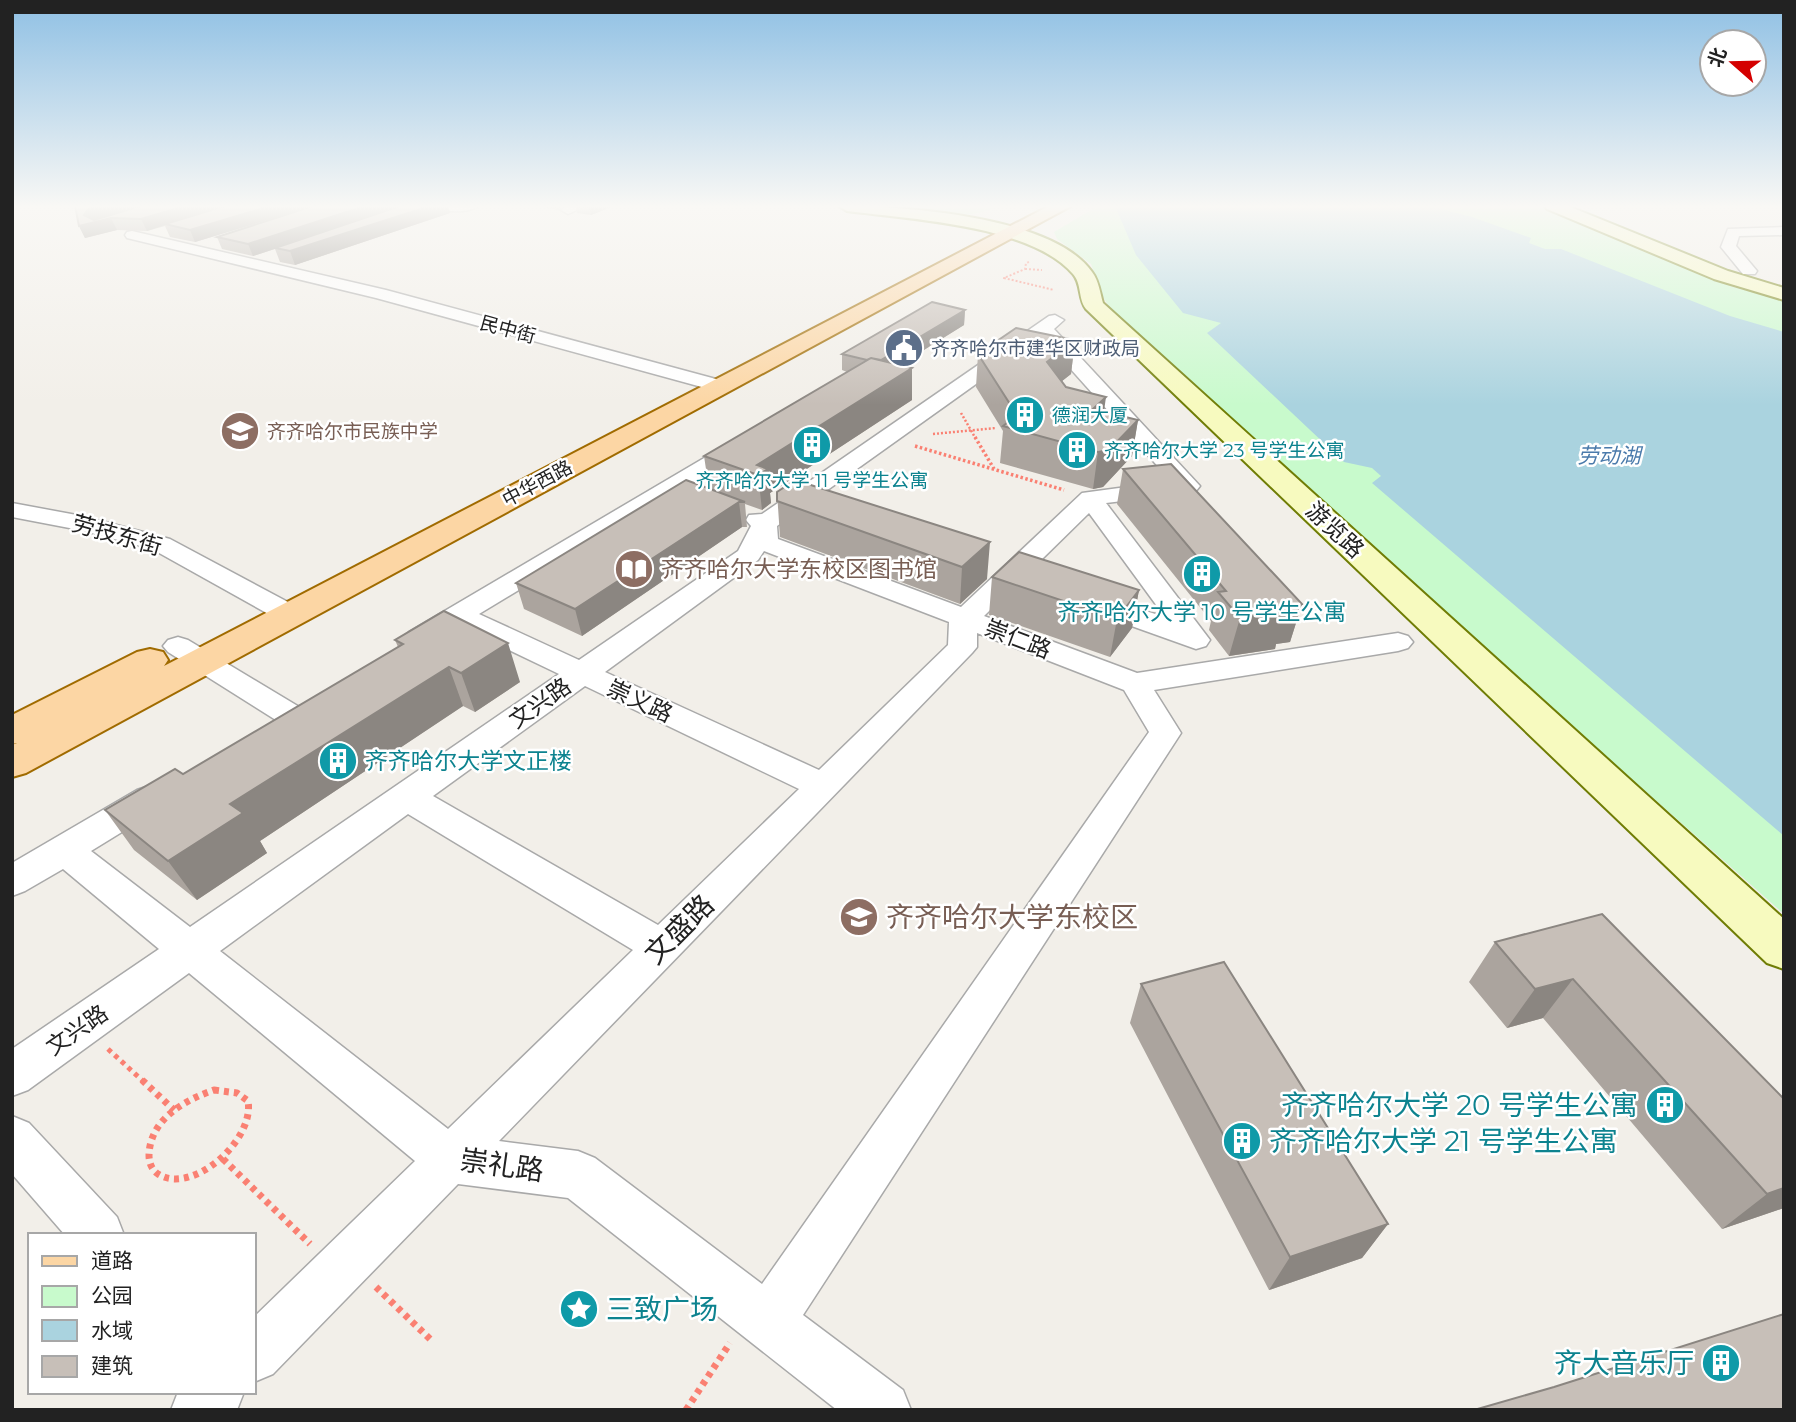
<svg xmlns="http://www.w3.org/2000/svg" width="1796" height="1422" font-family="Montserrat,'Noto Sans SC',sans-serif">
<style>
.park{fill:#c8facc}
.water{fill:#aad3df}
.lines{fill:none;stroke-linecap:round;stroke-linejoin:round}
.street-casing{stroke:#a9a9a9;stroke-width:3}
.secondary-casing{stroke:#707d05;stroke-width:4}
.primary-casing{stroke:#a06b00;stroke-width:4}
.path-far4{stroke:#fa8072;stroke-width:2;stroke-dasharray:2 2;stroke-linecap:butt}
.path-far3{stroke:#fa8072;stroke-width:2.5;stroke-dasharray:2 2;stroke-linecap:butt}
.path-far2{stroke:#fa8072;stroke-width:3.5;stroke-dasharray:2.5 2.5;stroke-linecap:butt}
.path-far1{stroke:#fa8072;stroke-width:5;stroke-dasharray:4.5 4.5;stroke-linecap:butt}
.path{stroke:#fa8072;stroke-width:7;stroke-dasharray:5 5;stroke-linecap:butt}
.street{fill:#fff;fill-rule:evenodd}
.secondary{fill:#f7fabf;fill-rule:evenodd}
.primary{fill:#fcd6a4;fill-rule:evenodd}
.wall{fill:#aba49e}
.shaded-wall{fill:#8b8681}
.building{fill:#c7bfb8;stroke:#8b8681;stroke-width:2}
.labels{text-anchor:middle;stroke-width:5;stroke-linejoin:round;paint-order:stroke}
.far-street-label{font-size:19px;fill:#222;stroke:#fff}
.far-service-label{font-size:19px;fill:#4e5e75;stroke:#fff;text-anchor:start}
.far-culture-label{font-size:19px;fill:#0d838f;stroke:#fff;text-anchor:start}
.far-education-label{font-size:19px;fill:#785e54;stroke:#fff;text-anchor:start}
.far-water-label{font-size:21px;font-style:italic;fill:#4a7aab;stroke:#fff}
.street-label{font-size:23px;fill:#222;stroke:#fff}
.education-label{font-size:23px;fill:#785e54;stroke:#fff;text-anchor:start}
.culture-label{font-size:23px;fill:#0d838f;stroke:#fff}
.near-education-label{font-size:28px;fill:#785e54;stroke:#fff;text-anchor:start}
.near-street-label{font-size:28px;fill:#222;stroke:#fff}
.near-culture-label{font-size:28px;fill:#0d838f;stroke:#fff;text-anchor:end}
</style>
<rect width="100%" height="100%" fill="#f2efe9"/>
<path class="park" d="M884,206H999C964,223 922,212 884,206Z
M1098,206H1543L1733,287L1784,300V914L1158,359L1115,317L1102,295L1091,264L1057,239L1054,232Z"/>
<path class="water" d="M1115,206H1429L1472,217L1531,238L1529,243L1545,249H1561L1730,316L1784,332V836L1372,483L1381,476L1372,468L1344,462L1207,333L1221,323L1183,313L1136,255Z"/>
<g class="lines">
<g class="street-casing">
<path id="street" d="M436,206H478C468,213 446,213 436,206Z
M586,206L568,214L561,210L566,206Z
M1784,227V235L1739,236L1736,246L1757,271L1755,274H1743L1721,247L1728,229Z
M132,231L386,290L727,382L730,386L727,390L720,392L376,298L127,238L125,235L127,232Z
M1055,315L1064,320L1054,329L1200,486L1196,491L1188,493L1106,503L1210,640L1206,646L1196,649L1084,609L1080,603L1084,597L1094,595L1165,617L1089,513L984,616L1137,673L1398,633L1408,636L1413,642L1408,648L1398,651L1154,690L1181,733L803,1315L903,1390L911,1410H837L568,1198L458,1184L273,1374L254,1382V1317L415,1161L189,973L28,1090L12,1096V1049L159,949L63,869L25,891L12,896V863L137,790L149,786L161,790L166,799L161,808L91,851L190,927L559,674L459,626C443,636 428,649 409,644L405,638L409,632L733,441H749L752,446L749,451L479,614L579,660L738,551L751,526L746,520L749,515L762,514L1049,316ZM1042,337L1171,481L1082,493L961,607L778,539L777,526ZM764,551L949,622L948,645L819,770L605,672L758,560ZM977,633L1124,690L1149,732L762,1284L595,1158L578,1151L499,1141L972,653L977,647ZM585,686L799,789L658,925L433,796ZM408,814L633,950L448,1129L220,951Z
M12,503L82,516L170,539L301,609L305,615L301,621L291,623L281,621L152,549L80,530L12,517Z
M178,637L188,640L301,708L306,715L301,722L290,725L279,722L168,652L163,646L168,640Z
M12,1116L29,1123L117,1217L124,1235H65L12,1174Z
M178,1392H244L237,1410H171Z"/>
</g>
<g class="secondary-casing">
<path id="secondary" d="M839,206C903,206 1053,216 1092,272C1099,281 1100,293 1103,303L1784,919V969L1767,963L1086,309C1078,299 1082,284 1073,274C1031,225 909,219 847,211Z
M1545,206H1568L1728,271L1784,288V300L1714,279L1547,209Z"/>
</g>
<g class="primary-casing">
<path id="primary" d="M1049,206H1071L26,773L12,777V745L17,743L12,744V715L137,652L150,649L163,652L168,660L164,666Z"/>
</g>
<path class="path-far4" d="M1029,262L1026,263L1025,269L1004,278L1054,290
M1025,269L1042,270"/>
<path class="path-far3" d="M961,413L976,439
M933,434L996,428"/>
<path class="path-far2" d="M975,437L994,469
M915,446L1064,490"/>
<path class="path-far1" d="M108,1049L144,1082"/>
<path class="path" d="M142,1080L174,1110
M214,1090L237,1093L248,1101C255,1140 192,1196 158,1174C151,1169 149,1162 149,1155C150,1119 185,1100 214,1090Z
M223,1159L310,1244
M376,1287L431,1340
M686,1410L730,1343"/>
<use href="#street" class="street"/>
<use href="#secondary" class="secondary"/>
<use href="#primary" class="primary"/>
</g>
<path class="wall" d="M75,206H448L450,213L295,265L280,262L275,249L253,256L222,249L217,237L301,210L195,242L170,237L165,226L147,231L117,230L85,238L79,226Z
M537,206H563L559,210Z
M576,206H614L591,215L577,213Z
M965,310L964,325L900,365L912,400L770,493L771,503L762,510L745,504L747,527H742L582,636L524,609L516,583L709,489L704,456L847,372L842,370V354Z
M1075,340L1071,374L1062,381L1066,387L1104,411L1138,420L1132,456L1103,487L1093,489L1000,463L1003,431L976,387L978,354Z
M1123,469L1302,604L1290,642L1276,644L1275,649L1229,656L1209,630L1211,621L1117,504Z
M795,480L987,579L960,604L780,537L777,492Z
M992,577L1139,590L1132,628L1110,657L989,615Z
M395,640L520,682L475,712L463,706L260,841L267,853L197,900L134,850L105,810L183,774L398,647Z
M1602,914L1784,1099V1208L1722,1229L1543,1018L1507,1028L1469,982L1495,942Z
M1141,984L1388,1224L1362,1258L1269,1290L1130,1023Z"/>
<path class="shaded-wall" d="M96,206H144L111,218L117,230L85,238L79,226L84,215L88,209Z
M185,206H228L165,224V225L147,231L141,219Z
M270,206H313L195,242L190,230Z
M365,206H404L253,256L248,244Z
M430,206H448L450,213L295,265L290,251Z
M589,206H614L591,215Z
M965,310L964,325L877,379V363Z
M1075,340L1071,374L1043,396L1047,362Z
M912,368V400L770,493L771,503L762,510L757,465Z
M1106,397L1101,432L1093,409Z
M1138,420L1132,456L1103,487L1093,489L1098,452Z
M739,502L742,527L582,636L575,609Z
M990,542L987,579L960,604L962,567Z
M1139,590L1132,628L1110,657L1117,619Z
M1302,604L1290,642L1276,644L1275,649L1229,656L1240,618L1282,607Z
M508,643L520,682L475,712L461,673Z
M449,667L463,706L260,841L267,853L197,900L168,861L230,804Z
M1573,979L1543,1018L1507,1028L1535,989Z
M1784,1188V1208L1722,1229L1767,1194Z
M1388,1224L1362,1258L1269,1290L1290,1257Z"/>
<path class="building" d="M75,206H96L88,209L84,215L94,220L141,206H185L141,219L111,218L79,226Z
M225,206H270L190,230L165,224Z
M313,206H365L248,244L217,237Z
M400,206H430L290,251L275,248Z
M932,302L965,310L881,360L871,358L867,360L842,354Z
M1016,328L1075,340L1047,362L1066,387L1106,397L1093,409L1138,420L1109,450L1098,452L1003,426L1017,415L978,354Z
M871,358L912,368L757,465L768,469L758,475L704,456Z
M1171,464L1302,604L1282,607L1286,611L1240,618L1218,592L1226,591L1123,469Z
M686,480L745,502H739L575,609L516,583Z
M795,480L990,542L962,567L777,501V492Z
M1019,552L1139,590L1117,619L992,577Z
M444,611L508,643L461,673L449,667L230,804L243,813L168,861L105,810L175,769L183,774L403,644L395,640Z
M1602,914L1784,1099V1188L1767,1194L1573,979L1535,989L1495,942Z
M1224,962L1388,1224L1290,1257L1141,984Z
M1784,1314V1410H1474L1554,1387Z"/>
<linearGradient id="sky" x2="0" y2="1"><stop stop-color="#8fc0e4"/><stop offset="0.51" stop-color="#f9f8f5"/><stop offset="1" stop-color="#f9f8f5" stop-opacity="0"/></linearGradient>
<rect width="1796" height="405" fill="url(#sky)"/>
<defs>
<g id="civic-disc" transform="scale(2.0125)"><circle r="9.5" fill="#5c6f8a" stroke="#fff"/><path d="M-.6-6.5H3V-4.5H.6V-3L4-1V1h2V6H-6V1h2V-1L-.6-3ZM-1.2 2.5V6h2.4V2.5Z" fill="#fff"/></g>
<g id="building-disc" transform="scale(2.0125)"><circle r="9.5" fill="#0f9aa8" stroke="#fff"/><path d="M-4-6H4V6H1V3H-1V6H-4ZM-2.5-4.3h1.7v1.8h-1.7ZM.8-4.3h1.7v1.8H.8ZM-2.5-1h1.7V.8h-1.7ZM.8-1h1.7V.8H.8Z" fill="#fff"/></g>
<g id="school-disc" transform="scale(2.0125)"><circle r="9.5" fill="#8d6e63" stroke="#fff"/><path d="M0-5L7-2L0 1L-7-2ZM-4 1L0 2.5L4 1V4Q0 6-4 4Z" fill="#fff"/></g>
<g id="library-disc" transform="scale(2.0125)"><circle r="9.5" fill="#8d6e63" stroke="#fff"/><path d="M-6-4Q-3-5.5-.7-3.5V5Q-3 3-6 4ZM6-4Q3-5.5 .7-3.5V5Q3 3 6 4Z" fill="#fff"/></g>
<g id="university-disc" transform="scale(2.0125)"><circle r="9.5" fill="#8d6e63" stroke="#fff"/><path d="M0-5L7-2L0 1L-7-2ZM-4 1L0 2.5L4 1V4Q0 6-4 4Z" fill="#fff"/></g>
<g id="sight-disc" transform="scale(2.0125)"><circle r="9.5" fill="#0f9aa8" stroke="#fff"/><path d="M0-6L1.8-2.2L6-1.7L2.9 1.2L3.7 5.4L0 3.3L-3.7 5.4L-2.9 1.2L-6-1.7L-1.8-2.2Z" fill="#fff"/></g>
</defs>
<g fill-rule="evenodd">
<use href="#civic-disc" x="904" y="348"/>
<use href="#building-disc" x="1025" y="415"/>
<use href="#school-disc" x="240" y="431"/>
<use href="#building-disc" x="812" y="445"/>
<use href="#building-disc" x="1077" y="450"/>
<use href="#library-disc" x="634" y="569"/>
<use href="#building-disc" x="1202" y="574"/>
<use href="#building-disc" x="338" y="761"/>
<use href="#university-disc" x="859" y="917"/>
<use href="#building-disc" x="1665" y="1105"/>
<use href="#building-disc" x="1242" y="1141"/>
<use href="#sight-disc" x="579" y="1309"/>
<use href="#building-disc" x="1721" y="1363"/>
</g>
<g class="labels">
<g class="far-street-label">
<text transform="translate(508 329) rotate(15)" y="7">民中街</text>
<text transform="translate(537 483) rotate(-28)" y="7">中华西路</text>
</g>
<g class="far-service-label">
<text x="931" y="355">齐齐哈尔市建华区财政局</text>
</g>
<g class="far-culture-label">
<text x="1052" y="422">德润大厦</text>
<text x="1104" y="457">齐齐哈尔大学 23 号学生公寓</text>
<text x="812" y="487" text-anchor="middle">齐齐哈尔大学 11 号学生公寓</text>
</g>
<g class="far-education-label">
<text x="267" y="438">齐齐哈尔市民族中学</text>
</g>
<g class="far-water-label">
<text x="1609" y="463">劳动湖</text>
</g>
<g class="street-label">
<text transform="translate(1335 530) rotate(43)" y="8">游览路</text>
<text transform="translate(117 535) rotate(16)" y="8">劳技东街</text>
<text transform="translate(1018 639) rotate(21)" y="8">崇仁路</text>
<text transform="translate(640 701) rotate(25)" y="8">崇义路</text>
<text transform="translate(540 703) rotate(-35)" y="8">文兴路</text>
<text transform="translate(77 1030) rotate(-35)" y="8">文兴路</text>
</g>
<g class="education-label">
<text x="661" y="577">齐齐哈尔大学东校区图书馆</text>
</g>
<g class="culture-label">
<text x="1202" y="620">齐齐哈尔大学 10 号学生公寓</text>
<text x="365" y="769" text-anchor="start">齐齐哈尔大学文正楼</text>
</g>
<g class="near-education-label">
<text x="886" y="927">齐齐哈尔大学东校区</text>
</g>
<g class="near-street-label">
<text transform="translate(679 929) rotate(-45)" y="10">文盛路</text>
<text transform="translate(502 1165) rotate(8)" y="10">崇礼路</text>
</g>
<g class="near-culture-label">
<text x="1638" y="1115">齐齐哈尔大学 20 号学生公寓</text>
<text x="1269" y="1151" text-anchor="start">齐齐哈尔大学 21 号学生公寓</text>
<text x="606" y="1319" text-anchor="start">三致广场</text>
<text x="1694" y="1373">齐大音乐厅</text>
</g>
</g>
<rect width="1796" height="1422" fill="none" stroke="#222222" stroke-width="28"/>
<rect x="28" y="1233" width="228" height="161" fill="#ffffff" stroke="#a7a7a7" stroke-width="2"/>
<rect x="42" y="1256" width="35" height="10" fill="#fcd6a4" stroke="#a7a7a7" stroke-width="2"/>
<text x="91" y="1268" font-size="21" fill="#222222">道路</text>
<rect x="42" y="1286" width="35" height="21" fill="#c8facc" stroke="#a7a7a7" stroke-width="2"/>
<text x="91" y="1303" font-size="21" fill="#222222">公园</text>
<rect x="42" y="1320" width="35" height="21" fill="#aad3df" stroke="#a7a7a7" stroke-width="2"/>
<text x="91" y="1338" font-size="21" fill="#222222">水域</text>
<rect x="42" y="1356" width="35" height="21" fill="#c7bfb8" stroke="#a7a7a7" stroke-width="2"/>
<text x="91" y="1373" font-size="21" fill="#222222">建筑</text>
<g transform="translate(1733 63) rotate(290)"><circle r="33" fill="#ffffff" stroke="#a7a7a7" stroke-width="2"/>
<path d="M0-5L12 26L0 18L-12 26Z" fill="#d40000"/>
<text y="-10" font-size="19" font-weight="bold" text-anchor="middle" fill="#222222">北</text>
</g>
</svg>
